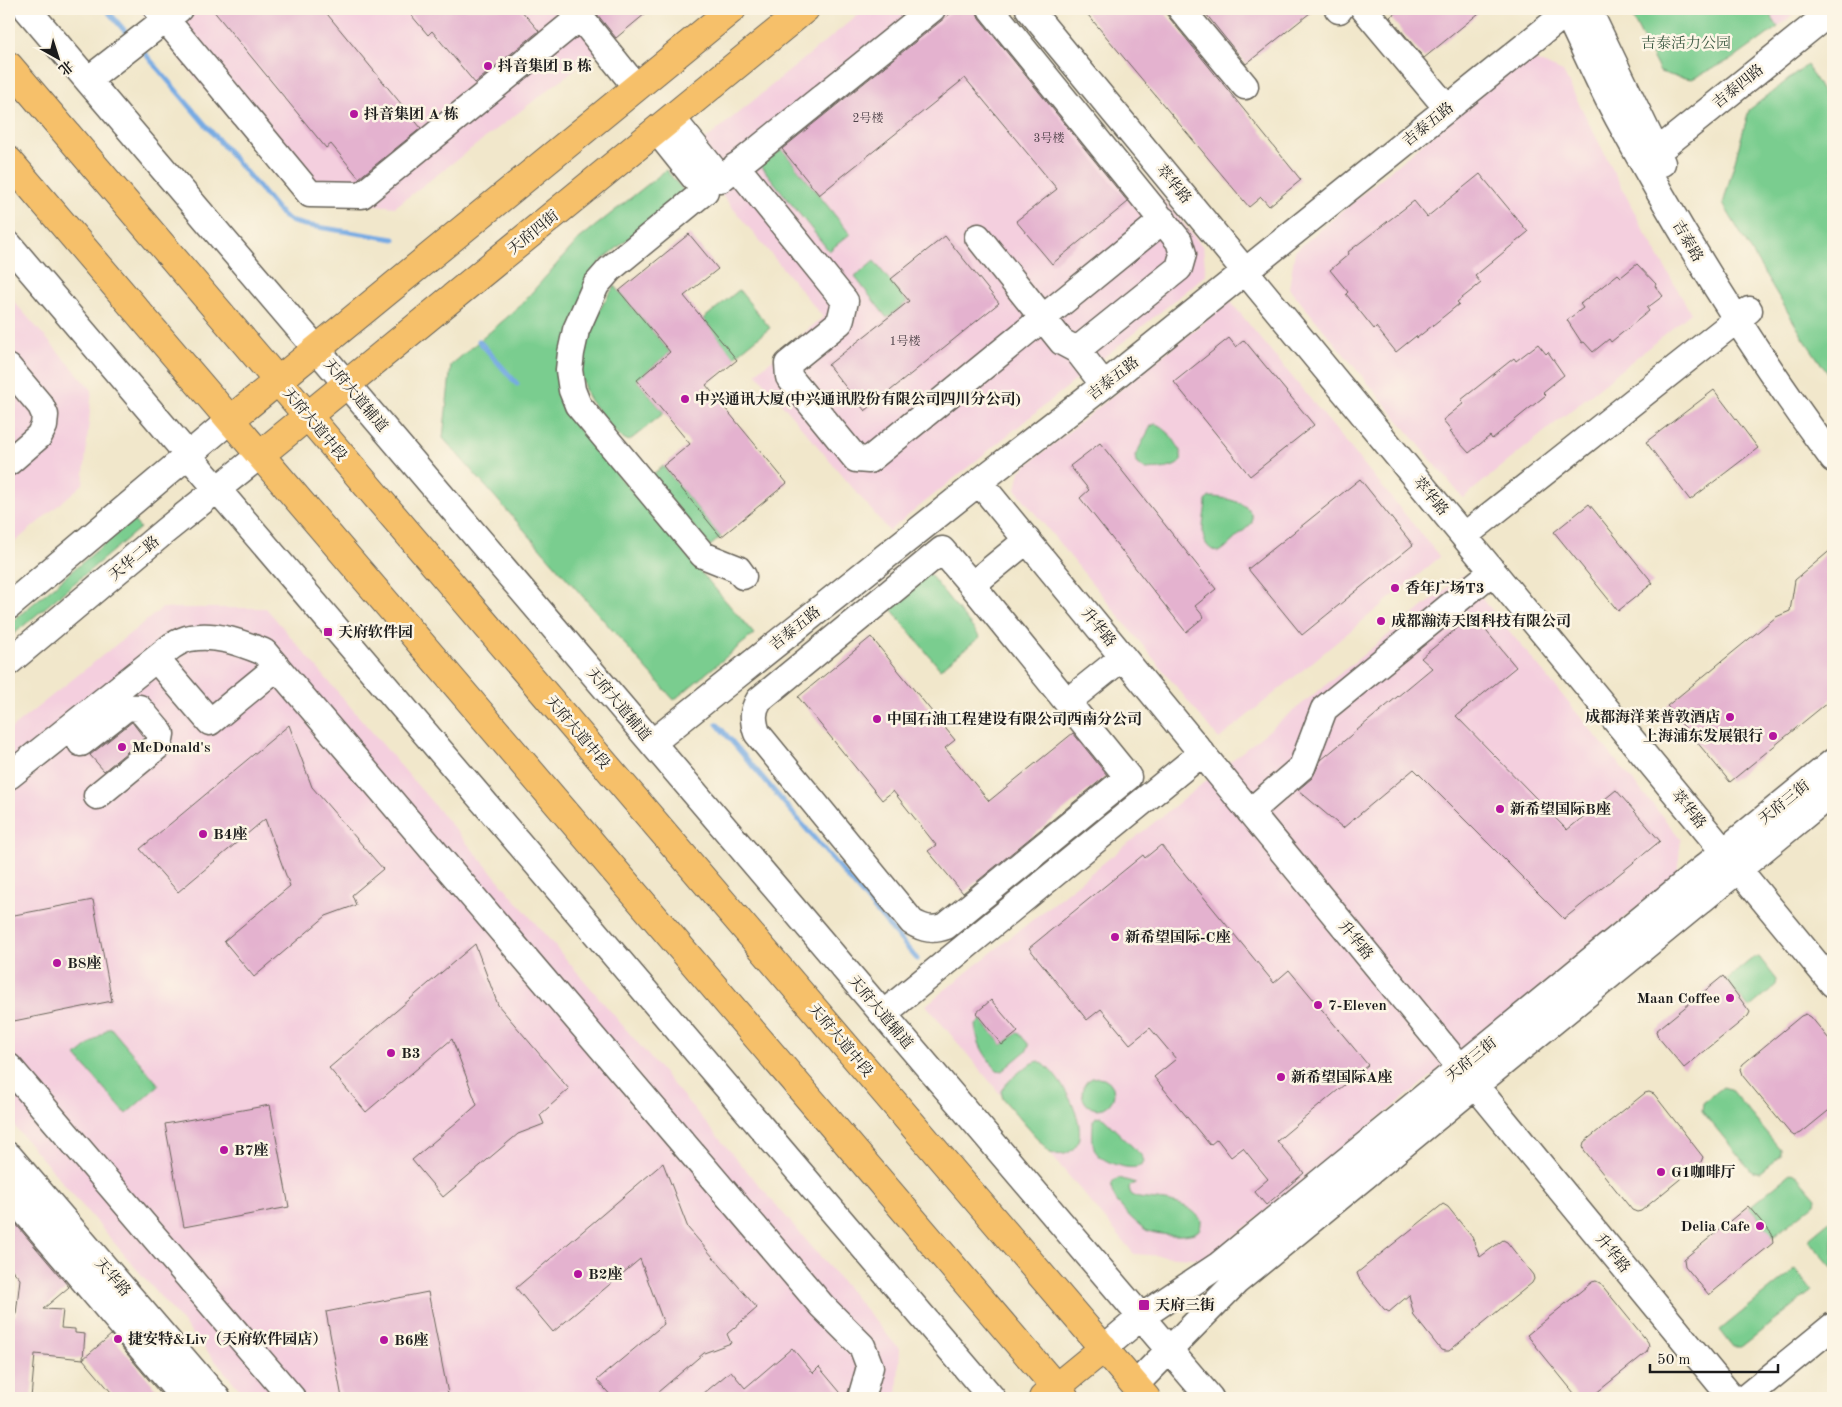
<svg xmlns="http://www.w3.org/2000/svg" width="1842" height="1407" font-family="'Old Standard TT','Noto Serif SC',serif">
<style>
.built{fill:#f4cfde}
.green{fill:#7acd8f;stroke:#4b7456}
.lines{fill:none;stroke-linecap:round;stroke-linejoin:round}
.stream{stroke:#76aae3;stroke-width:5}
.building{fill:#e4b2cf}
.minor-casing{stroke:#676359;stroke-width:29}
.major-casing{stroke:#676359;stroke-width:30}
.minor{stroke:#fff;stroke-width:26}
.major{stroke:#f6c06b;stroke-width:28}
.poi-dot{fill:#b5179e;stroke:#fcf5e5;stroke-width:2}
.labels{text-anchor:middle;stroke-width:5;stroke-linejoin:round;paint-order:stroke}
.number-label{font-size:12px;fill:#4e4249}
.park-label{font-size:15px;fill:#3d5a44;stroke:#fcf5e5}
.poi-label{font-size:15px;font-weight:bold;fill:#1c1c1c;stroke:#fcf5e5;text-anchor:start}
.street-label{font-size:15px;fill:#1c1c1c;stroke:#fcf5e5}
</style>
<rect width="100%" height="100%" fill="#fcf5e5"/>
<filter id="ink" filterUnits="userSpaceOnUse"><feTurbulence type="fractalNoise" baseFrequency=".02" numOctaves="2"/><feDisplacementMap in="SourceGraphic" scale="10" xChannelSelector="R" yChannelSelector="G"/><feConvolveMatrix kernelMatrix="1 2 1 2 8 2 1 2 1" color-interpolation-filters="sRGB"/></filter>
<filter id="wash" filterUnits="userSpaceOnUse"><feTurbulence type="fractalNoise" baseFrequency=".0096" numOctaves="4" result="noise"/><feDisplacementMap in="SourceGraphic" scale="20" xChannelSelector="R" yChannelSelector="G"/><feGaussianBlur stdDeviation="1.12" result="paint"/><feColorMatrix in="noise" values="0 0 0 0 0 0 0 0 0 0 0 0 0 0 0 0 0 1.4 0 .05"/><feComposite in="paint" operator="in"/></filter>
<g filter="url(#wash)">
<rect width="100%" height="100%" fill="#f1e7cb"/>
<path class="built" d="M139,9H586L612,41L395,207L293,196Z
M865,9H1004L1203,247L1206,275L889,531L756,373L823,317L688,154Z
M1766,9H1800L1778,27Z
M1526,56L1563,72L1644,231L1691,313L1463,498L1289,288L1295,251Z
M9,296L92,390L83,484L9,547Z
M1230,301L1440,557L1219,739L1016,490L1020,471Z
M1463,575L1681,839L1677,875L1207,1259L1134,1254L926,1005Z
M162,608H266L900,1350L897,1398H247L9,1120V730Z"/>
<path class="green" d="M1628,9H1766L1778,27L1736,57L1692,79L1673,76L1660,72Z
M1807,65L1833,111V381L1804,339L1723,204L1749,110Z
M782,149L850,234L829,251L761,166Z
M666,170L685,192L600,262L569,404L562,410L754,634L674,700L443,438L451,365L518,308L579,239Z
M874,261L907,302L887,318L855,277Z
M615,286L670,352L637,380L664,413L629,441C616,436 610,426 602,415C597,409 591,403 588,397C570,359 593,316 615,286Z
M739,290L770,328L734,357L703,319Z
M1155,424C1165,425 1187,453 1180,462C1173,470 1155,469 1146,470L1136,463L1135,456L1151,426Z
M663,466L721,537L710,546L651,476Z
M1209,497C1225,497 1256,503 1252,523L1224,549L1218,552C1195,546 1205,519 1206,501Z
M133,520L140,528L9,638V624Z
M927,571L980,637L940,669L887,604Z
M1754,957H1759L1777,980L1776,985L1749,1008L1726,980Z
M981,1020L1002,1045L1018,1032L1029,1045L1027,1050L1002,1071L997,1070C985,1056 976,1044 976,1025Z
M110,1027L159,1085L126,1114L76,1056Z
M1039,1061C1059,1072 1095,1131 1072,1150C1065,1156 1059,1155 1050,1153L1003,1099L1001,1091C1007,1081 1028,1063 1039,1061Z
M1082 1093a16 16 0 1 1 32 0a16 16 0 1 1-32 0Z
M1723,1087L1730,1089L1780,1149V1156L1760,1172H1752L1702,1111L1703,1103Z
M1101,1116L1142,1156L1144,1161L1142,1165C1131,1172 1103,1163 1096,1152C1091,1145 1093,1130 1093,1121L1096,1117Z
M1791,1173L1795,1174L1816,1198L1815,1203L1773,1237L1753,1211L1748,1208Z
M1119,1178L1136,1183L1130,1185L1129,1190L1132,1195L1139,1198C1161,1201 1188,1200 1201,1220C1201,1224 1201,1228 1198,1231C1189,1238 1155,1235 1146,1230C1135,1223 1095,1187 1119,1178Z
M1833,1218V1268L1809,1241V1238Z
M1795,1269L1812,1291L1741,1347H1733L1720,1330Z"/>
<g class="lines">
<path class="stream" d="M106,9L130,37
M141,49L283,216L293,222L305,225L394,239
M479,341L517,384
M717,724L917,959"/>
</g>
<g id="blocks">
<path class="building" d="M212,9H323L421,128L359,178L331,144L326,148Z
M406,9H520L539,31L475,83L432,31L428,35Z
M593,9H651L616,38Z
M956,9H976L979,18L1128,202L1052,264L1016,221L1057,189L965,78L819,195L782,149Z
M1083,9H1162L1301,180L1269,206L1261,197L1249,207Z
M1202,9H1315L1246,64Z
M1400,9H1484L1424,58L1390,17Z
M1480,174L1528,232L1475,276L1481,283L1457,302L1459,304L1417,338L1416,336L1396,352L1376,327L1374,329L1346,294L1348,292L1330,270L1349,254L1348,252L1414,201L1427,217Z
M689,234L718,269L684,296L737,360L706,385L787,483L721,537L663,466L690,444L637,380L670,352L619,291Z
M945,236L999,303L865,411L828,365L909,301L891,279Z
M1637,264L1656,284L1655,286L1663,296L1647,308L1649,311L1611,342L1609,339L1593,352L1584,342L1582,343L1567,320L1583,308L1580,304L1618,274L1621,277Z
M1229,338L1236,347L1244,340L1314,425L1250,476L1174,382Z
M1538,344L1546,354L1548,352L1564,375L1543,392L1546,395L1515,420L1492,439L1490,436L1469,453L1450,432L1452,431L1443,420L1464,403L1461,400L1514,358L1516,361Z
M1714,390L1758,448L1690,500L1646,442Z
M1100,443L1216,589L1195,606L1204,617L1186,632L1080,498L1089,490L1070,466Z
M1360,479L1413,545L1302,635L1248,569Z
M1589,504L1653,583L1618,611L1554,532Z
M1833,548V698L1730,782L1667,706L1776,617L1790,611L1795,580Z
M1473,615L1516,667L1456,716L1567,830L1616,790L1660,841L1564,919L1414,769L1343,828L1298,790L1312,778L1321,760L1432,668L1421,658Z
M871,637L955,740L945,748L989,801L1073,733L1107,775L963,893L928,851L936,845L893,791L882,800L798,697Z
M132,722L144,738L104,771L90,755Z
M289,725L312,787L383,869L352,895L356,905L326,916L254,977L224,941L290,886L265,819L178,892L140,849Z
M1161,845L1274,983L1289,970L1368,1065L1277,1141L1304,1173L1266,1205L1254,1191L1268,1179L1243,1148L1231,1157L1217,1139L1210,1145L1154,1077L1176,1059L1150,1028L1130,1044L1101,1009L1087,1020L1029,948L1143,855L1145,858Z
M93,900L112,1001L9,1022V916Z
M475,944L498,1005L569,1089L540,1115L544,1124L518,1134L443,1197L412,1160L477,1105L452,1039L366,1112L329,1068Z
M1723,976L1750,1012L1748,1016L1684,1068L1658,1037L1656,1031Z
M991,1000L1018,1032L1002,1045L976,1013Z
M1806,1014L1811,1017L1833,1044V1107L1801,1133L1794,1136L1789,1132L1742,1075L1740,1069L1743,1064L1801,1016Z
M1649,1092L1654,1094L1703,1157L1701,1162L1641,1211L1637,1212L1632,1210L1584,1150L1583,1146L1584,1142L1645,1093Z
M270,1105L289,1207L184,1227L165,1124Z
M663,1163L688,1228L757,1308L727,1334L731,1343L704,1353L651,1398H613L597,1380L664,1324L640,1259L553,1332L516,1288Z
M1443,1204L1448,1207L1472,1237L1480,1257L1503,1240L1507,1242L1533,1275L1534,1279L1532,1283L1449,1351H1445L1441,1350L1414,1316L1409,1295L1389,1312L1384,1309L1359,1278L1357,1273Z
M1748,1206L1772,1234L1773,1243L1709,1295L1685,1266L1684,1259Z
M9,1216L69,1287L43,1309L63,1310L61,1328L75,1329V1333L85,1334L83,1359L35,1354L31,1398L11,1396L12,1386H9V1321L16,1314L20,1279L9,1266Z
M1596,1281L1600,1283L1648,1342L1649,1346L1647,1352L1590,1398H1578L1527,1335L1592,1282Z
M428,1292L448,1394L428,1398H342L326,1312Z
M111,1335L164,1398H116L83,1359Z
M792,1348L813,1373L819,1367L845,1398H698L731,1371L745,1388Z"/>
</g>
</g>
<g filter="url(#ink)">
<use href="#blocks" fill-opacity="0" stroke="#676359" stroke-width="1"/>
<g class="lines">
<g class="minor-casing">
<path id="minor" d="M27,9L1210,1398
M157,9L310,194L362,195L580,17L636,87
M991,9L1179,241L1183,254L1179,268L1077,350L1104,385
M1029,9L1833,984
M1181,9L1245,86
M1338,9L1339,10
M1364,9L1447,108
M1565,9C1583,45 1599,83 1618,118C1682,236 1753,351 1833,459
M1588,9L1662,163
M88,80L179,9
M672,118L721,179L932,9
M657,131L705,191L610,269L596,285L576,330L571,353L569,370L572,390L578,405L703,555L738,569L743,576
M1643,163L1833,10
M736,166L845,301L840,322L788,364L789,377L856,459L869,460L1163,220
M978,237L1062,342L1077,350
M9,245L992,1398
M9,368L41,406L45,415L44,426L39,436L9,462
M979,482L1732,1398
M1464,536L1749,310
M972,585L1128,777L946,926C933,931 924,929 912,922L757,733C753,721 752,711 759,700L942,550L972,585L1027,540
M9,606L230,420
M156,659L210,722L277,667
M9,662L165,531L260,455
M1067,702L1123,657
M81,743L127,707L139,708L161,734L159,745L97,796
M652,743L979,482L1104,385L1571,9
M9,776L172,646C177,643 184,639 190,638C216,633 241,643 264,652L822,1306L862,1346L870,1367L861,1398
M1250,812L1302,767L1324,709L1493,571
M883,1014L1202,753
M9,1067L292,1398
M9,1156L217,1398
M9,1193L184,1398
M1104,1348L1141,1317L1219,1265L1833,762
M1135,1385L1236,1282L1833,792
M1745,1398L1833,1326"/>
</g>
<g class="major-casing">
<path id="major" d="M9,66L1146,1398
M9,161L1065,1398
M230,420L732,9
M260,455L805,9
M1043,1398L1104,1348"/>
</g>
<use href="#minor" class="minor"/>
<use href="#major" class="major"/>
</g>
</g>
<g class="poi-dot">
<circle cx="488" cy="66" r="5"/>
<circle cx="354" cy="114" r="5"/>
<circle cx="685" cy="399" r="5"/>
<circle cx="1395" cy="588" r="5"/>
<circle cx="1381" cy="621" r="5"/>
<rect x="323" y="627" width="10" height="10" rx="2.5"/>
<circle cx="1730" cy="717" r="5"/>
<circle cx="877" cy="719" r="5"/>
<circle cx="1773" cy="736" r="5"/>
<circle cx="122" cy="747" r="5"/>
<circle cx="1500" cy="809" r="5"/>
<circle cx="203" cy="834" r="5"/>
<circle cx="1115" cy="937" r="5"/>
<circle cx="57" cy="963" r="5"/>
<circle cx="1730" cy="998" r="5"/>
<circle cx="1318" cy="1005" r="5"/>
<circle cx="391" cy="1053" r="5"/>
<circle cx="1281" cy="1077" r="5"/>
<circle cx="224" cy="1150" r="5"/>
<circle cx="1661" cy="1172" r="5"/>
<circle cx="1760" cy="1226" r="5"/>
<circle cx="578" cy="1274" r="5"/>
<rect x="1138" y="1299" width="12" height="12" rx="2.5"/>
<circle cx="118" cy="1339" r="5"/>
<circle cx="384" cy="1340" r="5"/>
</g>
<g class="labels">
<g class="number-label">
<text x="868" y="122">2号楼</text>
<text x="1049" y="142">3号楼</text>
<text x="905" y="345">1号楼</text>
</g>
<g class="park-label">
<text x="1686" y="48">吉泰活力公园</text>
</g>
<g class="poi-label">
<text x="498" y="71">抖音集团 B 栋</text>
<text x="364" y="119">抖音集团 A 栋</text>
<text x="695" y="404">中兴通讯大厦(中兴通讯股份有限公司四川分公司)</text>
<text x="1405" y="593">香年广场T3</text>
<text x="1391" y="626">成都瀚涛天图科技有限公司</text>
<text x="338" y="637">天府软件园</text>
<text x="1720" y="722" text-anchor="end">成都海洋莱普敦酒店</text>
<text x="887" y="724">中国石油工程建设有限公司西南分公司</text>
<text x="1763" y="741" text-anchor="end">上海浦东发展银行</text>
<text x="132" y="752">McDonald's</text>
<text x="1510" y="814">新希望国际B座</text>
<text x="213" y="839">B4座</text>
<text x="1125" y="942">新希望国际-C座</text>
<text x="67" y="968">B8座</text>
<text x="1720" y="1003" text-anchor="end">Maan Coffee</text>
<text x="1328" y="1010">7-Eleven</text>
<text x="401" y="1058">B3</text>
<text x="1291" y="1082">新希望国际A座</text>
<text x="234" y="1155">B7座</text>
<text x="1671" y="1177">G1咖啡厅</text>
<text x="1750" y="1231" text-anchor="end">Delia Cafe</text>
<text x="588" y="1279">B2座</text>
<text x="1155" y="1310">天府三街</text>
<text x="128" y="1344">捷安特&amp;Liv（天府软件园店）</text>
<text x="394" y="1345">B6座</text>
</g>
<g class="street-label">
<text transform="translate(1738 86) rotate(-39)" y="5">吉泰四路</text>
<text transform="translate(1428 124) rotate(-39)" y="5">吉泰五路</text>
<text transform="translate(1174 184) rotate(50)" y="5">萃华路</text>
<text transform="translate(533 232) rotate(-39)" y="5">天府四街</text>
<text transform="translate(1688 241) rotate(60)" y="5">吉泰路</text>
<text transform="translate(1113 378) rotate(-38)" y="5">吉泰五路</text>
<text transform="translate(356 395) rotate(50)" y="5">天府大道辅道</text>
<text transform="translate(315 424) rotate(50)" y="5">天府大道中段</text>
<text transform="translate(1431 496) rotate(50)" y="5">萃华路</text>
<text transform="translate(134 558) rotate(-40)" y="5">天华二路</text>
<text transform="translate(1099 627) rotate(51)" y="5">升华路</text>
<text transform="translate(795 628) rotate(-39)" y="5">吉泰五路</text>
<text transform="translate(619 704) rotate(50)" y="5">天府大道辅道</text>
<text transform="translate(578 732) rotate(50)" y="5">天府大道中段</text>
<text transform="translate(1784 802) rotate(-39)" y="5">天府三街</text>
<text transform="translate(1689 809) rotate(51)" y="5">萃华路</text>
<text transform="translate(1356 940) rotate(51)" y="5">升华路</text>
<text transform="translate(881 1012) rotate(50)" y="5">天府大道辅道</text>
<text transform="translate(841 1040) rotate(50)" y="5">天府大道中段</text>
<text transform="translate(1471 1059) rotate(-39)" y="5">天府三街</text>
<text transform="translate(1613 1253) rotate(51)" y="5">升华路</text>
<text transform="translate(113 1277) rotate(49)" y="5">天华路</text>
</g>
</g>
<rect width="1842" height="1407" fill="none" stroke="#fcf5e5" stroke-width="30"/>
<g transform="translate(58 58) rotate(141)" stroke="#fcf5e5" stroke-width="4" paint-order="stroke">
<path d="M0-4L9 19L0 12L-9 19Z" fill="#1c1c1c"/>
<text y="-8" font-size="14" font-weight="bold" text-anchor="middle" fill="#1c1c1c">北</text>
</g>
<path d="M1650 1364v8h128v-8" fill="none" stroke="#1c1c1c" stroke-width="2.5"/>
<text x="1657" y="1364" font-size="15" fill="#1c1c1c" stroke="#fcf5e5" stroke-width="4" paint-order="stroke">50 m</text>
</svg>
